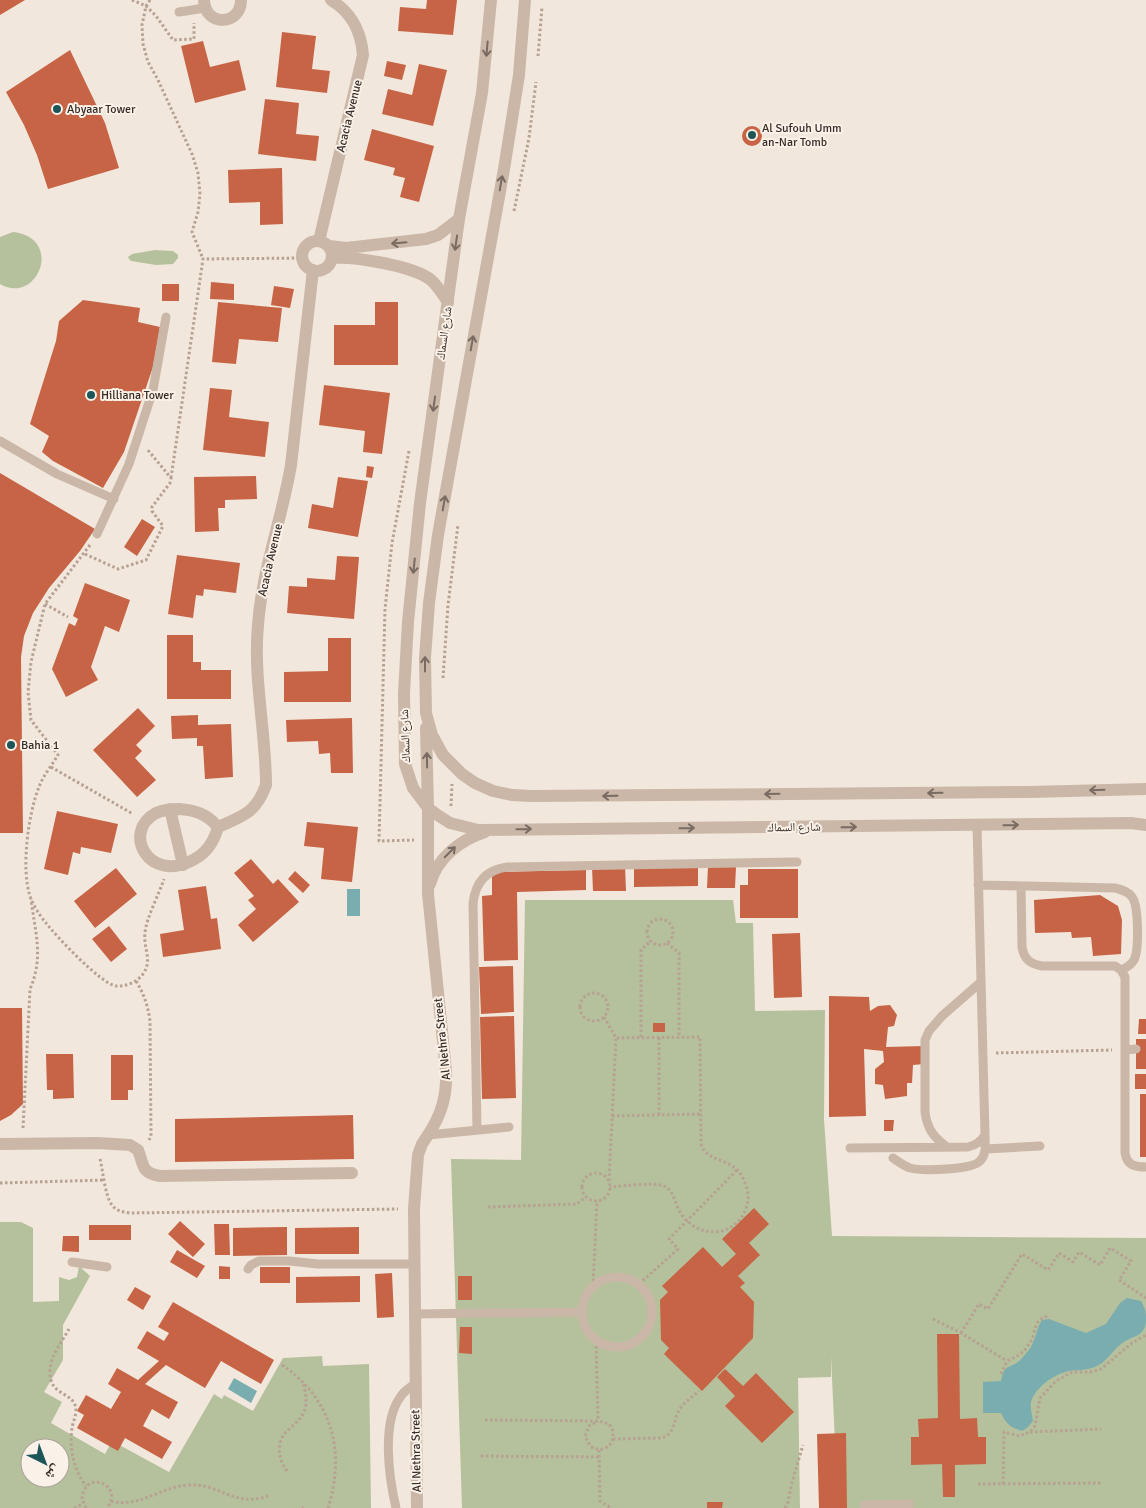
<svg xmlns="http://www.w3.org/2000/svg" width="1146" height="1508" font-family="Signika,'Noto Naskh Arabic',sans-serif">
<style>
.green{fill:#b5c19c;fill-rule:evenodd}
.water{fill:#7aadaf}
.building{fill:#c66445}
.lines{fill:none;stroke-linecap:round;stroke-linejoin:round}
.path{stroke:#b6a192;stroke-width:3;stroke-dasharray:2.5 2.5;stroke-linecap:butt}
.service{stroke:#cab7a7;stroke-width:9}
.minor{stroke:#cab7a7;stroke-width:12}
.tertiary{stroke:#cab7a7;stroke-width:12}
.oneway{stroke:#796b61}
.poi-dot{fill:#1d5559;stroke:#faf1e8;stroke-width:2}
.labels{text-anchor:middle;stroke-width:4;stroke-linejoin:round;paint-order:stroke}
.poi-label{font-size:12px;fill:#372d28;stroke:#faf1e8;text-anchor:start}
.street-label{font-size:12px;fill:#372d28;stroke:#faf1e8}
</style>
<rect width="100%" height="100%" fill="#f2e7dc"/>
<path class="green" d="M13,232C65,238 37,306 0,284V237Z
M155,250L173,251L178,255V258L173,264L156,265L131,261L129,259L128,257L132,254Z
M525,900H733L736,923H753L755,1011L825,1010L824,1119L832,1236L1146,1238V1508H838L831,1356V1377L798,1378L800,1508H462L451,1159L521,1160Z
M0,1222H21L33,1228V1302L59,1301V1277L69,1280L77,1277L79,1266L90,1276L63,1325V1360L44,1392L62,1402L51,1423L105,1454L112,1441L169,1472L214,1394L222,1399L224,1395L253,1411L283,1358L322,1356L323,1366L369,1364L371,1508H0ZM30,1448H60V1478H30Z"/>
<path class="water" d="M347,889H360V916H347Z
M1127,1298L1141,1301C1145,1308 1146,1311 1146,1319C1146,1337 1133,1335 1121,1344C1112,1351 1107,1362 1095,1367C1086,1371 1075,1369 1065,1372C1052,1376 1035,1388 1031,1402C1030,1407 1032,1415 1033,1421L1027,1428L1022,1431C1010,1427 1006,1424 1001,1413H983V1382L1001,1381C1005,1364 1006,1370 1018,1362C1022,1359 1026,1353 1029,1350C1036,1340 1036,1329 1042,1320L1049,1319L1086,1333L1106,1324L1120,1303Z
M234,1378L257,1391L251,1403L228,1389Z"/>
<path class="building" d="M0,0H25L0,15Z
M427,0H457L453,35L398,31L400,7L426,9Z
M282,32L316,36L312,69L330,71L327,93L276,87Z
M203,41L210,67L239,60L246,90L195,103L181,46Z
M70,50L105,123L119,168L48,189L37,155L24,125L6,92Z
M387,61L406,65L402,80L384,76Z
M419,64L447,70L433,126L382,114L388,89L412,95Z
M265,99L299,103L296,134L319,136L316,161L258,154Z
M742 136a10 10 0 1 1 20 0a10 10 0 1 1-20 0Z
M372,129L434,146L419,202L400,197L405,178L393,175L395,168L364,160Z
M282,168L283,224L260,225V202L229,203L228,170Z
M211,282L234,284V300L210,299Z
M162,284H179V301H162Z
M274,286L294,289L290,308L271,305Z
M83,300L140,308L138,322L160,327L153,367L124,452L103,488L53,461L42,452L49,436L30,424L56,341L59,321Z
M218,302L282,308L278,342L239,339L236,364L212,362Z
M375,302H398V365H334V325H375Z
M324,385L390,393L382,454L363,452L365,431L319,425Z
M210,388L232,390L229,417L269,422L265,457L203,450Z
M367,466L374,467L372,478L366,477Z
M0,473L95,529L80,551L49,588L33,613L24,636L21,657L23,833H0Z
M256,476L257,499L225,500V508H218L219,531L195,532L194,477Z
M338,477L368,481L358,537L308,528L312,504L333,508Z
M142,519L155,527L137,556L124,547Z
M177,555L240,563L236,593L204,589L203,596L196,595L193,618L168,614Z
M337,556L359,557L354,619L287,613L289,586L307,587V578L335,580Z
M85,583L130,600L119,632L105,626L91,667L98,680L66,697L52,669L69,623L75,626L78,619L73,616Z
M167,635H193V662H201V670H231V699H167Z
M328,638H351V702H284V672L328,671Z
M138,708L155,726L136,745L142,751L135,758L156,780L137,797L93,750Z
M198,715V725L231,724L233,777L205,779L203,746H197V738L172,739L171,716Z
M352,718L353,773H331L330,753L319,754L318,741L287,742L286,720Z
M57,811L118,824L111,853L81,847L80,854L73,852L68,875L44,869Z
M307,822L358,827L352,882L321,879L324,848L304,846Z
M251,859L273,884L278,879L299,902L253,942L238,925L256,909L248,900L254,896L234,873Z
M625,866L626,891H593L592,867Z
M698,866V886L634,887V868Z
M708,866L736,867L735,888H707Z
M116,868L137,894L95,928L74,901Z
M748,869H798V918H740V885H748Z
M586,870V890L517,892L518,960L484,961L482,896L492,895V872Z
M295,871L310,885L303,893L288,879Z
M206,886L211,919L217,918L221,949L163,957L160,934L184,930L178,890Z
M1100,895L1118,906L1122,920L1121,954L1093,956L1091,937L1072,938L1071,932L1035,933L1034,900Z
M109,926L127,949L111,962L92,939Z
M800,933L802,997L774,998L772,934Z
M513,966L514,1012L481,1014L479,967Z
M829,996L869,997L870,1011L878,1006L890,1005L897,1015L894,1026L888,1027L886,1047L925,1046L924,1064L913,1065L912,1083H907V1096L885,1099L883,1085L875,1084V1069L884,1062L883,1051L864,1049L866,1116L829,1117Z
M0,1008H22L23,1104L11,1115L0,1121Z
M514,1016L516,1098L482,1099L480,1017Z
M1139,1019H1146V1034H1138Z
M653,1023H665V1032H653Z
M1136,1039H1146V1069H1136Z
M46,1054H73L74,1098L53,1099V1090H47Z
M111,1055H133V1090H128V1100H111Z
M1135,1074H1146V1089H1135Z
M1140,1094H1146V1157H1140Z
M353,1115L354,1159L175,1162V1119Z
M884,1120H894L893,1131H884Z
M754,1208L769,1224L749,1243L760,1255L738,1276L745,1283L740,1287L754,1302L753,1338L702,1391L664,1354L669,1348L661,1340L660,1300L668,1292L662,1286L703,1247L722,1267L736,1254L722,1239Z
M180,1221L205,1244L193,1257L168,1234Z
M214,1224H229L230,1255H215Z
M89,1225H131V1240H89Z
M287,1227V1255L233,1256V1228Z
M359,1227V1254H295V1228Z
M63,1236H79V1252L62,1251Z
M177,1250L205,1266L197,1278L170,1262Z
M219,1266L230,1267V1279H219Z
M260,1267H290V1283H260Z
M392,1273L394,1317L377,1318L375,1274Z
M360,1276V1302L296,1303V1277Z
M458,1276H472V1300H458Z
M135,1287L151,1296L143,1310L127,1300Z
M173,1302L274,1360L261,1384L221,1361L205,1388L166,1365L145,1384L178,1402L169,1419L152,1409L143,1426L172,1442L162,1459L125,1438L118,1451L77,1428L84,1415L77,1411L86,1395L111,1409L121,1392L108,1384L117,1368L138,1380L159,1361L137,1348L147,1331L164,1341L169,1333L158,1327Z
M460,1327H472V1354L459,1353Z
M937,1334H959L960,1419L977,1418L978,1437H986V1464L955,1465V1497H943L942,1464L911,1465V1437H919L918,1419L938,1418Z
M725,1369L743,1386L756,1373L794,1412L762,1443L725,1406L735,1396L717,1377Z
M846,1433L847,1508H819L817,1434Z
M707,1502H723L722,1508H707Z"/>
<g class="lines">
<path class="path" d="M132,0L146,6L156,16L173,40L194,39V23
M150,0L146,6L142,25L143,44L148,62L157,78L192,154L198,173L200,194L198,212L192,232L203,259
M538,56L542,7
M514,211L529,138L536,82
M409,451L392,543L385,609L379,841L414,840
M171,478L203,259L302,258
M90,545L45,604L31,662L28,692L31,720L58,755C52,765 43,776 39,787C28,814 21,869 30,896C33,905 40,916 46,923C56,936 101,984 116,986C126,987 137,982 143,974C153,960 143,948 145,933C146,919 159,894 164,879
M85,554L118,569L146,560L163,526L152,511V507L170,483L171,478L147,449
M45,604L68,617
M443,678L448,605L458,525
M51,767L133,814
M451,806L452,784
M647 932a13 13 0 1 1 26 0a13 13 0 1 1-26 0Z
M667,943L679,953V1037
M136,981C144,994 148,1006 150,1021L151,1136L149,1140
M580 1007a14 14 0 1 1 28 0a14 14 0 1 1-28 0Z
M604,1017L616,1038L700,1037L701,1144C708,1166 737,1154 746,1186C750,1196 748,1206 743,1215C738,1223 730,1229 722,1231C703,1235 686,1225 678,1208C674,1200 673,1190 664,1186C653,1182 623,1186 610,1187
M641,1037V950L651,941
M996,1053L1112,1050
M659,1115V1037
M612,1116L701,1114
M23,1128L30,989C44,957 35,932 31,899
M100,1159C103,1171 105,1196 112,1205C116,1211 123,1212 130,1213L398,1209
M582 1187a14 14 0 1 1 28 0a14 14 0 1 1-28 0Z
M609,1181L616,1038
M0,1183L105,1180
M488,1207L577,1204L586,1197
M639,1284L678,1249L669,1239L737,1170
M593,1286L597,1201
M933,1319L961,1333L1007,1361
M69,1329C62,1342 50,1356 50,1371C49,1397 74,1391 76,1409C76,1416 73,1422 72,1428C69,1448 74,1471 86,1486
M961,1333L979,1304L988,1309L1022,1254L1048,1270L1059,1253L1073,1262L1079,1252L1100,1265L1110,1248L1131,1261L1119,1280L1146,1298
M596,1341L598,1421
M282,1365C332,1399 346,1451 328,1508
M1001,1374L1007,1361C1016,1357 1024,1353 1029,1344C1037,1333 1032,1320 1048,1316
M485,1420L598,1421L609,1424L612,1428C617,1444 604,1455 590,1446L585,1436L589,1426L598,1421
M1030,1432L1101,1429
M613,1439L661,1438C675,1434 673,1423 678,1412C683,1403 692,1397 699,1391
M599,1450L600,1501L611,1508
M481,1456L600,1457
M287,1471C278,1459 276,1443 286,1432C292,1426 299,1421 303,1414C308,1405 306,1393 303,1383
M978,1484L1103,1483
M1003,1484L1004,1432L1019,1436L1030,1432L1035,1426L1040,1398L1056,1381L1072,1372H1090L1101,1369L1132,1343L1146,1335
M111,1501C140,1508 160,1487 188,1485C221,1483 233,1508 268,1496
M302,1507L303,1508
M74,1508L83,1504
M86,1508L82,1499C84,1468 125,1485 107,1508
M785,1508L788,1502L792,1482L803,1445"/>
<path class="service" d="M179,12L205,8
M0,441L57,474L114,499
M97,534L129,464L153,390L166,317
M978,885L1115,888C1122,890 1128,891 1132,897C1139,906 1139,951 1134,960C1131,965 1126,968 1121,970
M1021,886L1022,947C1024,959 1030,964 1042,966H1115L1121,970L1125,977V1153C1127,1165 1134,1167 1146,1167
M1125,1050L1136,1049
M477,1130L473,904C475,883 486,870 507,867L797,862
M428,1135L509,1127
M947,1147C933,1137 927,1128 925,1112V1040L929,1031L942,1016L981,982
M850,1148L968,1147C976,1145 980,1142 985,1135L977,825
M986,1149L1040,1146
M893,1158C899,1162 904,1166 910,1168C922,1171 972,1170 980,1161C987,1154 985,1144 985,1135
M72,1262L107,1267
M248,1269L251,1265L259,1261H289L318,1264H413
M582 1312a35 35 0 1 1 70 0a35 35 0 1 1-70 0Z
M414,1314L582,1312
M864,1505L910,1504
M396,1508C389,1478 381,1422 401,1396C404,1391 411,1387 416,1383"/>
<path class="minor" d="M204,0C205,27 241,26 241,0
M319,241L363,55C361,31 352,13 331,0
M302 256a15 15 0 1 1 30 0a15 15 0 1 1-30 0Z
M329,246L346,248L426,239L438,235L459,219
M332,258C354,256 414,266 431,280C438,286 443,295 448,302
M170,809L183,865
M179,809C195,810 207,814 218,827C214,842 207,853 193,860C149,884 121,832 156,813C163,810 171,809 179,809Z
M218,827C243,816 256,813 266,785C266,732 253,678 258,625C262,570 282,519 291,465L313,270
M0,1144L97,1143L130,1145L138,1150C144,1165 141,1173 160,1176L352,1173
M417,1508L414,1209L418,1155L422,1144L428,1135"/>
<path class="tertiary" d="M491,0L482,93L459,219L420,503L408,622L404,693L405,764L413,788L428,808L439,816L450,823L478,830L1131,823L1146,825
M525,0L519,75L504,169L438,535L429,603L425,658L426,713L432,735L443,755L462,774L475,783L493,791L512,795L531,796L1030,792L1146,789
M426,728L428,808V894L446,1071C447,1095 442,1114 428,1135
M430,884C437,858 460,840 485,832"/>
</g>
<defs><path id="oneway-shaft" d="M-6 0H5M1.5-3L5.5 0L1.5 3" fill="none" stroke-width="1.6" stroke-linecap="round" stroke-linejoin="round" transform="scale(1.25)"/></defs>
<g class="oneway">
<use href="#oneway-shaft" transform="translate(487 49) rotate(95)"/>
<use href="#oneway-shaft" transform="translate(501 183) rotate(-80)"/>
<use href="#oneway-shaft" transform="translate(399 243) rotate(175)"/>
<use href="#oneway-shaft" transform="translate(456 243) rotate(98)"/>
<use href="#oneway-shaft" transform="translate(472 343) rotate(-80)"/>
<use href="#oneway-shaft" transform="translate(434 404) rotate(98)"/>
<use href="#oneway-shaft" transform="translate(444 503) rotate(-80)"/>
<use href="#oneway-shaft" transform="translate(414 566) rotate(96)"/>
<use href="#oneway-shaft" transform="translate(425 664) rotate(-90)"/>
<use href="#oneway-shaft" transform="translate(427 760) rotate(-91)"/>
<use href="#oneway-shaft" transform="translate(1097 790) rotate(178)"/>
<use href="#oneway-shaft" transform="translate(935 793) rotate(179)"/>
<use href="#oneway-shaft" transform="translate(772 794) rotate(179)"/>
<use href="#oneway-shaft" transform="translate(610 796) rotate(179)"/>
<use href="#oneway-shaft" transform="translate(1011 825) rotate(-1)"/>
<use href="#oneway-shaft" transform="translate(849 827) rotate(-1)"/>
<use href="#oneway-shaft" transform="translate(687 828) rotate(-1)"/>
<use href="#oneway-shaft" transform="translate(524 829) rotate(-1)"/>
<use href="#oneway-shaft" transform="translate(450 852) rotate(-45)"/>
</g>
<g class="poi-dot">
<circle cx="57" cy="109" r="5"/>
<circle cx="752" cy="135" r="5"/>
<circle cx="91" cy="395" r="5"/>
<circle cx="11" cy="745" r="5"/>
</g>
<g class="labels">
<g class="poi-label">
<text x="67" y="113">Abyaar Tower</text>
<text x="762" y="132">Al Sufouh Umm<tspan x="762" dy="14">an-Nar Tomb</tspan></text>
<text x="101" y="399">Hilliana Tower</text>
<text x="21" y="749">Bahia 1</text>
</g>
<g class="street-label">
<text transform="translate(349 116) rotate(-76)" y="4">Acacia Avenue</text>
<text transform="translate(444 333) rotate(-82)" y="4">شارع السماك</text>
<text transform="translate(270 560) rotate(-77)" y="4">Acacia Avenue</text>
<text transform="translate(405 736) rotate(-92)" y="4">شارع السماك</text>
<text transform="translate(794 827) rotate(-1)" y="4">شارع السماك</text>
<text transform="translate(442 1039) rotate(-96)" y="4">Al Nethra Street</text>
<text transform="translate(416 1451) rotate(-91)" y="4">Al Nethra Street</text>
</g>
</g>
<g transform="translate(45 1463) rotate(138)"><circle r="24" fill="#faf1e8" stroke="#aca39b"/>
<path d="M0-4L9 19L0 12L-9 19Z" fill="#1d5559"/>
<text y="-8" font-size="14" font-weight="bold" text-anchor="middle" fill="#372d28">ش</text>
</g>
</svg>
